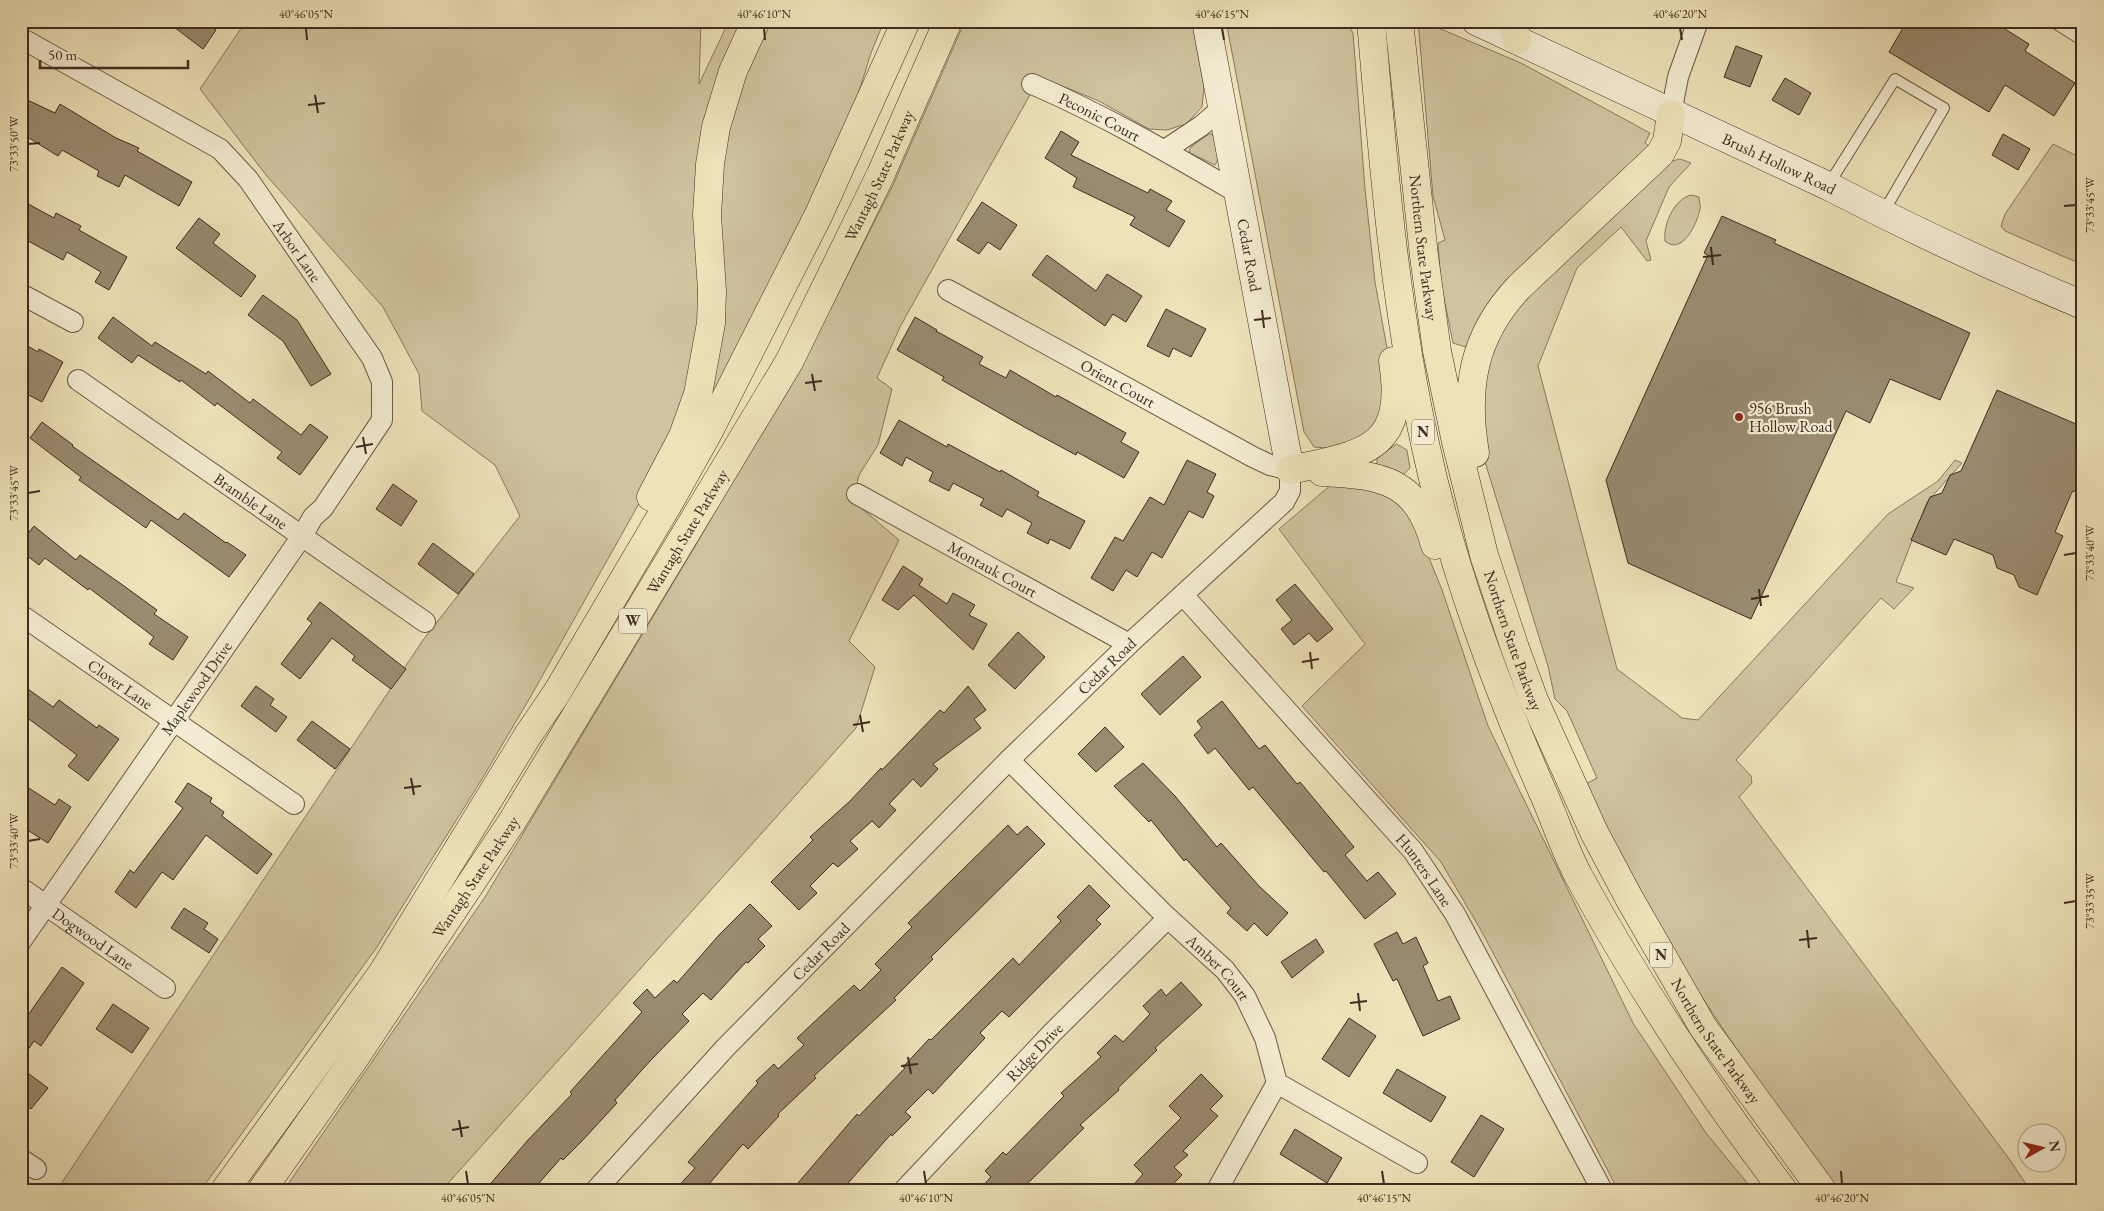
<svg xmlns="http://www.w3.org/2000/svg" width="2104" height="1211" font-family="'EB Garamond',serif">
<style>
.green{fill:#d0c39f;stroke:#887860}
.building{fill:#9a8b70;stroke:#3f2c20}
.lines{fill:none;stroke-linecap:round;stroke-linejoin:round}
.lane-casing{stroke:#6b5a46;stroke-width:12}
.street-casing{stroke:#6b5a46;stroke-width:22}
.secondary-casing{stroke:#3f2c20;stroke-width:29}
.highway-casing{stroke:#3f2c20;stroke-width:29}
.lane{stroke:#f4ecd2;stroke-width:10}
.street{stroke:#f4ecd2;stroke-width:20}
.secondary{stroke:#f4ecd2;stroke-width:28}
.highway{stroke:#eee2b9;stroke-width:28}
.ticks{fill:none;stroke:#3f2c20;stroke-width:2}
.poi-dot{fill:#8f2418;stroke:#f4ecd2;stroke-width:2}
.labels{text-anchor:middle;stroke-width:4.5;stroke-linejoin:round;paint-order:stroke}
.shield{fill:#f4ecd2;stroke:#756655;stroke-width:1}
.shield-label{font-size:15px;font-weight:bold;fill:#3f2c20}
.street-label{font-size:16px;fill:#3f2c20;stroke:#f4ecd2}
.poi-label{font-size:16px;fill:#3f2c20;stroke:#f4ecd2;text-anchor:start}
.neatline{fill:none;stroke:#3f2c20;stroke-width:2}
.ticks-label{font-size:12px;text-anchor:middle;fill:#3f2c20}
</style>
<rect width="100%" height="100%" fill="#eee2b9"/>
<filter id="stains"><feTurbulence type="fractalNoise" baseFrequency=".004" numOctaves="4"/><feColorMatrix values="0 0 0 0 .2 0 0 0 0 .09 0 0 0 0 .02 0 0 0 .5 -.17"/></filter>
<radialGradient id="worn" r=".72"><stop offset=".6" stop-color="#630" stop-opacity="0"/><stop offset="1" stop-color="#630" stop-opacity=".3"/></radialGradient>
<path class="green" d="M246,21H701L699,84L729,21H747L700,306L689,388L650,484L531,696L482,779L377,947L201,1190H57L423,640L520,516L495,465L422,411L419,374L383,307L266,175L200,89Z
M767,21H884L871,53L848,126L754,319L693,429L727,128L754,48Z
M965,21H1192L1204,87L1202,107L1186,124L1167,130L1149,129L1099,101L1040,77L901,325L877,378L892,389L878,445L859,475L853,501L899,540L849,641L875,667L856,728L442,1190H284L485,897L700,538L824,321L893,185Z
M1226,21H1346L1353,33L1365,189L1375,282L1391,370L1382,422L1363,441L1339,449L1314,447L1304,432Z
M1418,21H1422L1521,63L1650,133L1645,143L1652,148L1469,348L1453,343L1441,284L1438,243L1445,240L1433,196Z
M1209,134H1212L1214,137L1218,160L1215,165L1190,153L1189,150L1192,146Z
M2053,144L2083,159V265L2005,231L2001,226L2005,214Z
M1680,159L1691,163L1669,187L1646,241L1651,260L1647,261L1621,227L1577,268L1538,366L1617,669L1682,718L1698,720L1888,514L1938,481L1955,460L1962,463L1927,502L1896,582L1914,588L1894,609L1881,598L1736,760L1751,776L1752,783L1739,797L2010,1160L2030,1190H1838C1770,1098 1698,999 1643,899C1623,862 1605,822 1586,784L1597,778L1567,711L1555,699L1548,666L1481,449L1479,397L1493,342L1521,299L1668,162Z
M1691,195L1699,197C1699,201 1701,205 1700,209C1697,224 1682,256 1665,241C1663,225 1674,199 1691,195Z
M1397,444L1407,450L1410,468L1401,477L1377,466V457Z
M1361,480L1413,504L1423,543L1442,590L1488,726L1633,1023L1706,1133L1753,1190H1618L1482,932L1441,862L1302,706L1365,644L1279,529L1332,484Z"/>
<path class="building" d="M166,21H205L216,30L203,49Z
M1907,21H1992L2029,44L2025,51L2075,83L2054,116L2005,85L1989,112L1889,52Z
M1736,46L1762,56L1750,87L1724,77Z
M1785,78L1811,93L1799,115L1772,100Z
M21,97L55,113L60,104L116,138L139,148L137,151L192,182L179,206L125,175L119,187L97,176L99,171L62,150L58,156L21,133Z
M1061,131L1079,142L1071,155L1148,193L1150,189L1172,201L1166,210L1185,221L1169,247L1130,225L1135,217L1073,187L1077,178L1045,158Z
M2003,134L2030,149L2018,170L1992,155Z
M21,200L54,218L56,213L81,226L79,230L127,257L109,290L95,282L101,272L67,252L63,260L21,237Z
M982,202L1017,225L1000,250L988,242L979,254L957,240Z
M1722,216L1776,240L1774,243L1970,333L1940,400L1890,379L1870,423L1846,411L1751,619L1628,563L1606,480L1708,255L1704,253Z
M199,218L220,234L213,243L256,276L241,297L176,248Z
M1047,255L1096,291L1107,274L1142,296L1126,322L1113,314L1105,326L1032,275Z
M263,295L297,320L331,374L311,386L283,341L248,315Z
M1166,309L1206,329L1191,357L1173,348L1169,357L1147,346Z
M113,317L152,346L155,342L206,374L208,371L250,403L253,399L301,435L310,424L328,437L300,475L277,458L282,452L217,403L215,406L181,380L180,382L138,355L132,363L98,338Z
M915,317L937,330L936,331L983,357L979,364L1006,378L1010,370L1056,397L1057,395L1126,433L1121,442L1139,452L1124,478L1077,452L1076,455L1026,428L942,380L944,377L897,350Z
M21,342L38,352L39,349L63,362L42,402L21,391Z
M1997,390L2083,427V488L2072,492L2055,532L2063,536L2037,595L2019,587L2014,575L1997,568L1993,555L1954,539L1946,555L1911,540L1930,497L1942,493L1950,475L1961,471Z
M899,420L947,447L948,444L1000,472L1001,470L1039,492L1037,496L1085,521L1070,549L1050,539L1048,544L1027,533L1032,523L1007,509L1002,517L980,505L984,499L953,483L949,491L929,481L933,472L906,457L902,466L880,453Z
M42,422L73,445L72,446L178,520L184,513L226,543L227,542L246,555L229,577L151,520L146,528L79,480L81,477L30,438Z
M1187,460L1216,474L1207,492L1214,496L1203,518L1189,511L1162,558L1152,552L1137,577L1126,570L1113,591L1091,578L1115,537L1123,541L1150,497L1164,505Z
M393,484L417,501L401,526L376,509Z
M34,526L76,560L80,555L124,586L157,610L154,614L188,637L173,660L149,644L154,637L89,588L88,590L45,558L39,565L21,551V542Z
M433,543L474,574L458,594L418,564Z
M903,566L923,579L919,585L947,604L953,593L975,605L969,615L987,624L973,650L914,595L898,610L882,600Z
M1295,584L1333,629L1317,642L1309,633L1294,645L1281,629L1292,620L1276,600Z
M320,602L406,669L391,689L352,660L355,656L332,638L300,679L281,664L312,623L307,619Z
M1018,632L1045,657L1015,689L988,665Z
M1183,656L1201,677L1160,715L1141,694Z
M21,684L53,707L59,700L97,728L99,725L119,739L88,781L68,766L77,755L21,713Z
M256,686L274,699L270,705L287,717L276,732L241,706Z
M968,686L986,710L974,719L981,728L933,764L938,769L921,787L913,779L889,804L896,810L879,828L872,821L850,841L858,849L838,867L833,863L810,886L817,893L799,910L771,882L813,840L810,837L850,801L881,768L882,770L940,710L944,713Z
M1222,701L1259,749L1265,745L1297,784L1300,782L1354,847L1345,855L1367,881L1378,872L1396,894L1365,919L1326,871L1324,872L1253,787L1249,790L1215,748L1208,754L1194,735L1202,728L1197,721Z
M312,721L350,749L335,769L297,740Z
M1105,727L1124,747L1096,772L1078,754Z
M1143,763L1175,796L1217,847L1221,843L1259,886L1288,913L1267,936L1254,923L1247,931L1227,913L1231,908L1186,859L1184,861L1151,820L1149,822L1114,786Z
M21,783L55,805L59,799L71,807L48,843L21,826Z
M188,783L212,798L210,802L224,812L222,816L272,854L257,874L206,835L173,880L162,872L136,908L115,892L130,870L134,873L183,808L175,802Z
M1008,825L1017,835L1027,826L1045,844L931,957L933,959L894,998L896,1000L814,1076L816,1078L778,1114L779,1116L748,1149L743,1144L704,1190H675L695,1168L688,1162L758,1083L756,1081L774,1064L778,1069L804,1045L797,1038L854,985L860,991L881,970L875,964L912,927L908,923Z
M1089,885L1110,906L1096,920L1101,924L1009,1017L1002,1011L980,1033L985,1038L933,1094L928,1089L905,1112L911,1117L892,1136L891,1134L842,1190H792L857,1114L859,1116L905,1068L903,1067L929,1039L931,1040L1013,958L1019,965L1061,921L1057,917Z
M750,904L772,926L758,939L765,946L748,963L746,962L711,1000L703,993L682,1014L689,1021L651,1060L615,1100L617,1103L581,1142L563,1160L561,1158L533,1190H485L528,1140L572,1094L570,1092L642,1012L633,1003L647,989L655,998L674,980L677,983L719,935Z
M184,908L208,923L204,929L218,939L209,953L171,928Z
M1397,932L1403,944L1416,937L1428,963L1423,966L1438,1001L1450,996L1460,1019L1423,1036L1397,979L1393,981L1374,944Z
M1316,939L1324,952L1292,978L1281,962Z
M62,967L84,983L41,1046L34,1041L21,1060V1025Z
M1181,982L1202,1005L1155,1048L1157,1050L1118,1088L1119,1090L1080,1125L1084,1128L1021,1190H979L991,1177L985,1171L1003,1152L1006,1155L1064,1096L1061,1093L1101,1057L1097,1053L1115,1035L1123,1042L1150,1014L1143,1006L1161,989L1166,996Z
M113,1004L149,1028L132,1053L96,1029Z
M1349,1018L1376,1036L1349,1077L1322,1059Z
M21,1068L48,1088L31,1109L21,1102Z
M1397,1069L1446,1097L1431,1122L1383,1093Z
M1201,1074L1223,1096L1210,1109L1218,1116L1183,1151L1188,1155L1174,1167L1182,1175L1167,1190H1129L1143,1174L1134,1165L1181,1118L1169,1106Z
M1481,1115L1504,1129L1474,1177L1451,1162Z
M1295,1129L1342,1158L1327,1183L1280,1154Z"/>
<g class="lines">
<g class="lane-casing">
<path id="lane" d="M1829,184L1895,79L1944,108L1883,213"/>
</g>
<g class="street-casing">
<g id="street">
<path d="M2061,21L2083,35"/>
<path id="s1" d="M21,38L220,149L248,179L372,358L382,382V420L323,508L313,517L302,536L21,941"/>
<path id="s2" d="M1032,84C1104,115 1171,154 1238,193"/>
<path d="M1671,114L1678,77L1698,21"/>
<path d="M1165,150L1201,126L1222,108"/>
<path d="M21,294L73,322"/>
<path id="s3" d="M78,380L425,622"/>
<path id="s4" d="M857,494L1129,644"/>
<path id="s5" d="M1183,595L1413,851L1455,914L1602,1190"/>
<path id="s6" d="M21,615L294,804"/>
<path id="s7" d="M1009,760L1168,918L1225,970L1245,996L1265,1038L1277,1083L1417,1163"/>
<path id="s8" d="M21,888L165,988"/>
<path d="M21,1159L36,1169"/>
<path id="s9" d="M596,1190L726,1047L1009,760L1129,644L1284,502L1290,491V470L1270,465L1253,457L948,290"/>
<path id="s10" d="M904,1190L1052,1033L1168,918"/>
<path d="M1217,1190L1277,1083"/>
</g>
</g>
<g class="secondary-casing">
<g id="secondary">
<path id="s11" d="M1206,21L1290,470"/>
<path id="s12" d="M1476,21L1828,186C1911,229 1996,269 2083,305"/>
</g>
</g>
<g class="highway-casing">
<g id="highway">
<path d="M1371,21C1383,164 1395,308 1426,448C1452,568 1495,683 1544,795C1556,822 1565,851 1579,877C1639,986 1708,1091 1783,1190"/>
<path id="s13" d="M1399,21L1424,256L1437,351L1456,442L1484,555L1515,648L1534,700L1594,832L1629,898L1703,1027L1822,1190"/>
<path d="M1513,21L1517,40"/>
<path d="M1475,453C1464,388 1473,336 1519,287L1660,154L1667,141L1671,114"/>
<path d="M1290,470C1363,454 1407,451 1393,361"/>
<path d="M1322,472C1383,475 1417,480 1435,545"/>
<path d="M651,497L683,436L698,394L711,323L712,291L707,215L710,164L716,127L733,71L756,21"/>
<path d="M225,1190L381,975L528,735L556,694L670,501L708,433L819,214L906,21"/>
<path id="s14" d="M262,1190L352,1062L513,820L789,362L880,176L948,21"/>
</g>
</g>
<use href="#lane" class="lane"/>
<use href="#street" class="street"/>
<use href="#secondary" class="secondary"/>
<use href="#highway" class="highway"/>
</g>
<path class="ticks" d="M306,28L307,40M764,28L765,40M1222,28L1224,40M1680,28L1682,40M315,95L318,113M308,105L325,103M28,144L40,143M2064,206L2076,205M1711,247L1713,265M1703,257L1721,255M1262,310L1264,328M1254,320L1271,318M812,374L815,391M805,383L822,381M363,437L366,454M356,447L373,444M28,493L40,491M2064,555L2076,553M1759,589L1761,606M1751,599L1769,596M1310,652L1312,669M1302,662L1319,659M860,715L863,732M853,725L870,722M411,778L414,795M404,788L421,786M28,841L40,839M2064,903L2076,901M1807,930L1809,948M1799,940L1817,938M1358,993L1360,1011M1350,1003L1367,1001M908,1057L911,1074M901,1066L918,1064M459,1120L462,1137M452,1130L469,1127M466,1171L468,1184M924,1171L926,1184M1382,1171L1384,1184M1841,1171L1842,1184"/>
<circle class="poi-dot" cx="1739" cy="417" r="5"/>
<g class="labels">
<g class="shield">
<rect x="1412" y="419.5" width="22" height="25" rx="4"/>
<rect x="619" y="608.5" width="28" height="25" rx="4"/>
<rect x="1650" y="942.5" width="22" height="25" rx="4"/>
</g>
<g class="shield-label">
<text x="1423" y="437">N</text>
<text x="633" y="626">W</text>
<text x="1661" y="960">N</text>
</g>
<g class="street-label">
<text dy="6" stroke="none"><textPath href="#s2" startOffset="75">Peconic Court</textPath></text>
<text dy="6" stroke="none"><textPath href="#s12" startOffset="335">Brush Hollow Road</textPath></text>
<text dy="6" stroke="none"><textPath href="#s14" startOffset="1189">Wantagh State Parkway</textPath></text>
<text dy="6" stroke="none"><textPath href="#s13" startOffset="228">Northern State Parkway</textPath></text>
<text dy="6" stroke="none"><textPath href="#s1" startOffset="356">Arbor Lane</textPath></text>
<text dy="6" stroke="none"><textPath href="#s11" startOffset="238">Cedar Road</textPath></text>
<text transform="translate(1118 383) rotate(29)" y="6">Orient Court</text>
<text dy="6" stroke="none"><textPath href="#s3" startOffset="211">Bramble Lane</textPath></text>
<text dy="6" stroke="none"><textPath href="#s14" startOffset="784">Wantagh State Parkway</textPath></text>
<text dy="6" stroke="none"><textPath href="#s4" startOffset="155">Montauk Court</textPath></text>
<text dy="6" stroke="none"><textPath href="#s13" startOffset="632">Northern State Parkway</textPath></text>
<text dy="6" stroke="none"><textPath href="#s9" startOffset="732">Cedar Road</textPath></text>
<text dy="6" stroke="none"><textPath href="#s6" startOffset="121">Clover Lane</textPath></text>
<text transform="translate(196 688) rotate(-55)" y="6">Maplewood Drive</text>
<text dy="6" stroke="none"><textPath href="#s5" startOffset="366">Hunters Lane</textPath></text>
<text dy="6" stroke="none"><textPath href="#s14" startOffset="379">Wantagh State Parkway</textPath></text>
<text dy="6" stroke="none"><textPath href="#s8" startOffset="88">Dogwood Lane</textPath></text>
<text dy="6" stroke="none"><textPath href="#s9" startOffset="328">Cedar Road</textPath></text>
<text dy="6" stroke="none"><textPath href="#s7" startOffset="295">Amber Court</textPath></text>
<text dy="6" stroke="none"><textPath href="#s13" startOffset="1082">Northern State Parkway</textPath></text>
<text dy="6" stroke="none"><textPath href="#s10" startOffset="190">Ridge Drive</textPath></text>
</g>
<g class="poi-label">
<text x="1749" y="414">956 Brush<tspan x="1749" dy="18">Hollow Road</tspan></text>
</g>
</g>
<rect width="2104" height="1211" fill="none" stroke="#eee2b9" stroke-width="55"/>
<g transform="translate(2042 1148) rotate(82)"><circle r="24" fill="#f4ecd2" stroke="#ac9f8b"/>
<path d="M0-4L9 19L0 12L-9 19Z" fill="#8f2418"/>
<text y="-8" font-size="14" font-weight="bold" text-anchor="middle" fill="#3f2c20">N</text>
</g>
<path d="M40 60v8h148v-8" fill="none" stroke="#3f2c20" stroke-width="2.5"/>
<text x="48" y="60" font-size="15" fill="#3f2c20" stroke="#f4ecd2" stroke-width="4" paint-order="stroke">50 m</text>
<rect x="28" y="28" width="2048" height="1156" class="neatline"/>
<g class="ticks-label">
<text x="306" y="18">40°46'05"N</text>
<text x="764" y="18">40°46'10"N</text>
<text x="1222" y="18">40°46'15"N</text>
<text x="1680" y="18">40°46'20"N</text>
<text transform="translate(14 144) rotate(-90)" y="4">73°33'50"W</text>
<text transform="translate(2090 205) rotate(-90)" y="4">73°33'45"W</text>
<text transform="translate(14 493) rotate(-90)" y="4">73°33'45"W</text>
<text transform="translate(2090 553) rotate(-90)" y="4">73°33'40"W</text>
<text transform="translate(14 841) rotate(-90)" y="4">73°33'40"W</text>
<text transform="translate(2090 901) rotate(-90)" y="4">73°33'35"W</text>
<text x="468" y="1202">40°46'05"N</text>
<text x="926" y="1202">40°46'10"N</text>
<text x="1384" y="1202">40°46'15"N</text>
<text x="1842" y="1202">40°46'20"N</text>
</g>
<rect width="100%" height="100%" filter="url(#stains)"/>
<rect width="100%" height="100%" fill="url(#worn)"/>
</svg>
